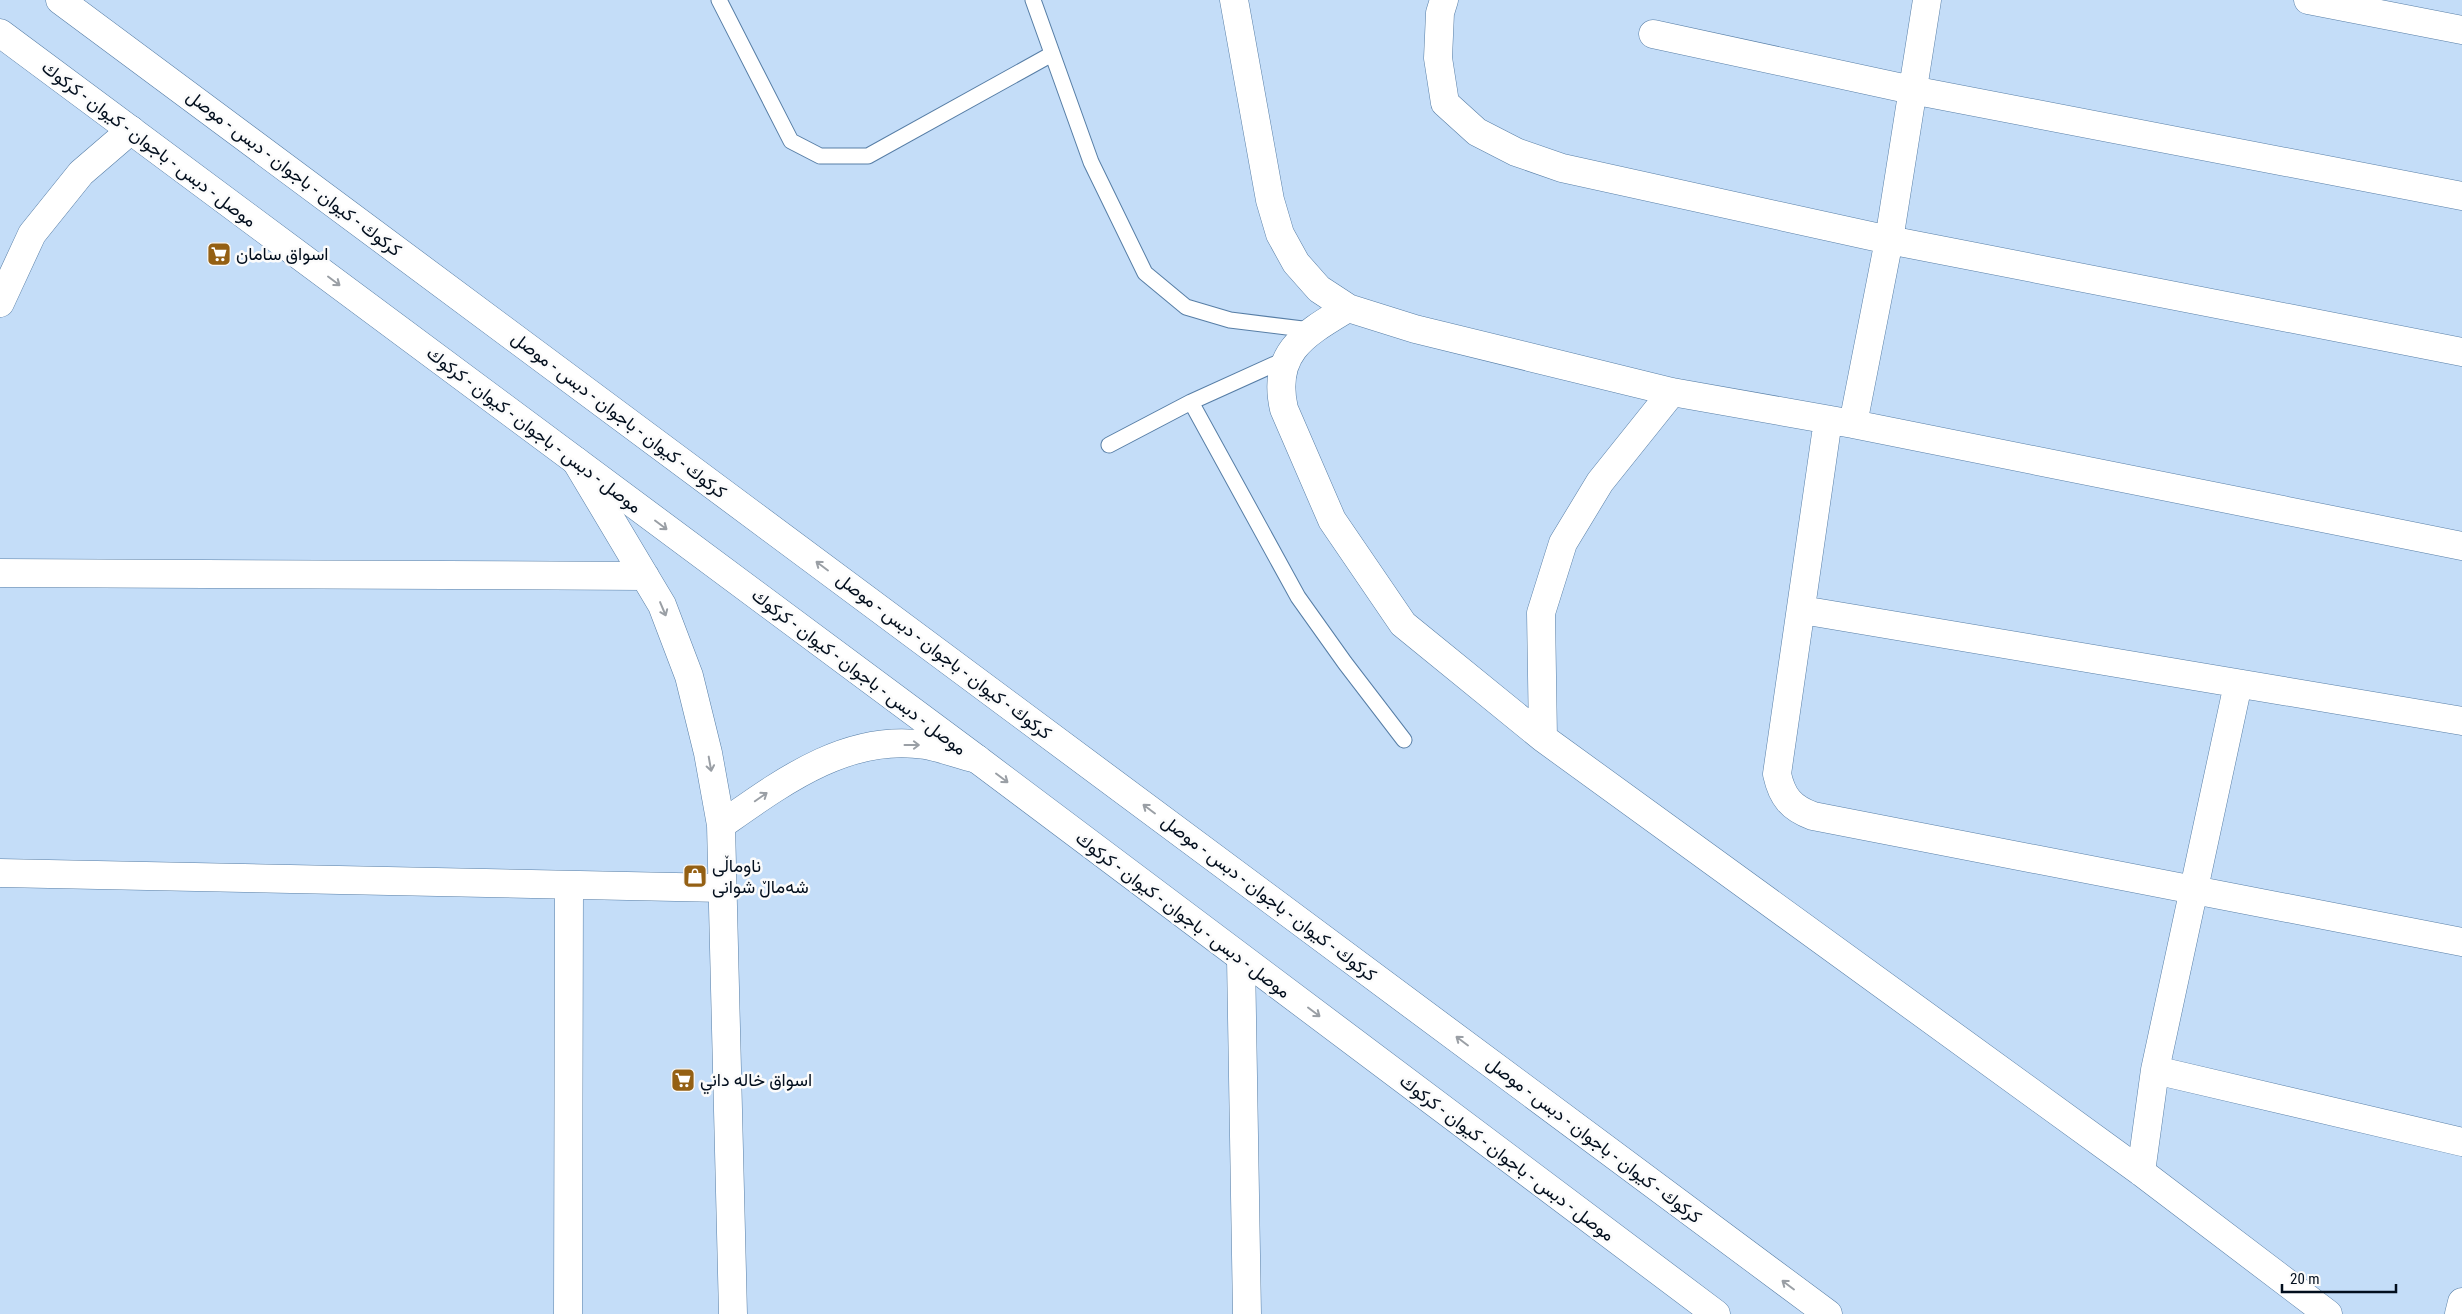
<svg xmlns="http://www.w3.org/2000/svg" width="2462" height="1314" font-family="'Roboto Condensed',Vazirmatn,sans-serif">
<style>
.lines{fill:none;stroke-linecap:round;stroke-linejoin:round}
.lane-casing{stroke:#577ea6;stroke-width:17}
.street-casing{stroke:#577ea6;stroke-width:29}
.secondary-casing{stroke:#577ea6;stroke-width:29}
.lane{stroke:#fff;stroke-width:15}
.street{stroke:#fff;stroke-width:28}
.secondary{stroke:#fff;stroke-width:28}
.oneway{stroke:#9a9fa5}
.labels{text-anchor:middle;stroke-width:5;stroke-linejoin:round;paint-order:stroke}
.street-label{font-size:18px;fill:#020e1d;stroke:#fbfbfb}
.poi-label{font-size:18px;fill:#020e1d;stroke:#fbfbfb;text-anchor:start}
</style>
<rect width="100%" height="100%" fill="#c4ddf8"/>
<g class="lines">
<g class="lane-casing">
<path id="lane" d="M719,0L791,141L820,156H868L1052,54
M1033,0L1091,162L1145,273L1186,307L1230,320L1311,330
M1191,402L1298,597L1345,663L1404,740
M1109,445L1191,402L1286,359"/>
</g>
<g class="street-casing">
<path id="street" d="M1234,0L1270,200L1280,234L1296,263L1319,289L1348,308L1415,329L1672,392L1853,424L2462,546
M1444,0L1440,13L1438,58L1445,103L1477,132L1516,152L1562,168L1889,240L2462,352
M2308,0L2462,30
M1653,34L1912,90L2462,196
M0,303L32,234L81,173L131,130
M1348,308C1305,334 1271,352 1284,409L1332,520L1403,624L1543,738L2141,1172L2328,1314
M1828,420L1777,774C1782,797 1791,808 1813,816L2462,942
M1853,424L1889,240L1927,0
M576,461L662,605L689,676L708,753L721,825L733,1314
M0,573L645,576
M1802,610L2462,721
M1543,738L1541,613L1563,543L1600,482L1672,392
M721,825C781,783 847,733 925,745C942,748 960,755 977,759
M0,873L723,888
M1241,958L1247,1314
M2155,1070L2462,1142
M2141,1172L2155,1070L2238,684
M568,1314L569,885
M2459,1314L2462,1302"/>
</g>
<g class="secondary-casing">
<path id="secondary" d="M60,0L1828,1314
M0,33L977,759L1716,1314"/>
</g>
<use href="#lane" class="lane"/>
<use href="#street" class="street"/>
<use href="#secondary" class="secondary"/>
</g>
<defs><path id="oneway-shaft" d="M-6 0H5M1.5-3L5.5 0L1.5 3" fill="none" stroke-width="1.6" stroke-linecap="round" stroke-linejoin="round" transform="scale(1.25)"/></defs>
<g class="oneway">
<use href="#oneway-shaft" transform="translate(334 281) rotate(37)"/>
<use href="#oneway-shaft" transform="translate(661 525) rotate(37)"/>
<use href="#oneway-shaft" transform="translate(822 566) rotate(-143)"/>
<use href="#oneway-shaft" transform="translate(663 609) rotate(67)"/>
<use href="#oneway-shaft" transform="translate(912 745)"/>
<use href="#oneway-shaft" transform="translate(710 764) rotate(80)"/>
<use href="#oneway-shaft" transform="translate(1002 778) rotate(37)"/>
<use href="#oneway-shaft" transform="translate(761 797) rotate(-35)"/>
<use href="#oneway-shaft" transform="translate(1149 809) rotate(-143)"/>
<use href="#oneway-shaft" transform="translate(1314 1012) rotate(37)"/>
<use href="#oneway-shaft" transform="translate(1462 1041) rotate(-143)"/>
<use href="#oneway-shaft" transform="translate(1788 1285) rotate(-143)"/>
</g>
<defs>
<g id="supermarket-square" transform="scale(1.25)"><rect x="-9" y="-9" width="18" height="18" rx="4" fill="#946014" stroke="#fbfbfb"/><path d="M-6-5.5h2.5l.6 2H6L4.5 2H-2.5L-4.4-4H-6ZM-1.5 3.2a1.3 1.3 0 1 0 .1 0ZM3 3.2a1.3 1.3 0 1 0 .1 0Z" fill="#fff"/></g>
<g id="shop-square" transform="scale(1.25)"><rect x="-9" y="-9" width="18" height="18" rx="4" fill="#946014" stroke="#fbfbfb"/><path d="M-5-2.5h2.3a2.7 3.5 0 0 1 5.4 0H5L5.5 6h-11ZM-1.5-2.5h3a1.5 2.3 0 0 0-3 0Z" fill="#fff"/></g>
</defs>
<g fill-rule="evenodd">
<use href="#supermarket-square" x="219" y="254"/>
<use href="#shop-square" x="695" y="876"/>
<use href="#supermarket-square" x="683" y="1080"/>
</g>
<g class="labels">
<g class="street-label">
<text transform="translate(149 144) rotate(37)" y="6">موصل - دبس - باجوان - كيوان - كركوك</text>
<text transform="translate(294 173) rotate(37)" y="6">كركوك - كيوان - باجوان - دبس - موصل</text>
<text transform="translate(619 415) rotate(37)" y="6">كركوك - كيوان - باجوان - دبس - موصل</text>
<text transform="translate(534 430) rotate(37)" y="6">موصل - دبس - باجوان - كيوان - كركوك</text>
<text transform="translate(944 656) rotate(37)" y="6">كركوك - كيوان - باجوان - دبس - موصل</text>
<text transform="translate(859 672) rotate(37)" y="6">موصل - دبس - باجوان - كيوان - كركوك</text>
<text transform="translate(1269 898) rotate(37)" y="6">كركوك - كيوان - باجوان - دبس - موصل</text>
<text transform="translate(1183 915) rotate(37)" y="6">موصل - دبس - باجوان - كيوان - كركوك</text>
<text transform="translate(1594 1140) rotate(37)" y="6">كركوك - كيوان - باجوان - دبس - موصل</text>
<text transform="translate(1507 1158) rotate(37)" y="6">موصل - دبس - باجوان - كيوان - كركوك</text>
</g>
<g class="poi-label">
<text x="236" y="260">اسواق سامان</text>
<text x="712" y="872">ناوماڵی<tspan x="712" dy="21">شەماڵ شوانی</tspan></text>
<text x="700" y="1086">اسواق خاله داني</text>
</g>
</g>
<path d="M2282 1284v8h114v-8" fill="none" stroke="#020e1d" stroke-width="2.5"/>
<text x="2290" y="1284" font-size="15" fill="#020e1d" stroke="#fbfbfb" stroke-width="4" paint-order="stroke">20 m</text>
</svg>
